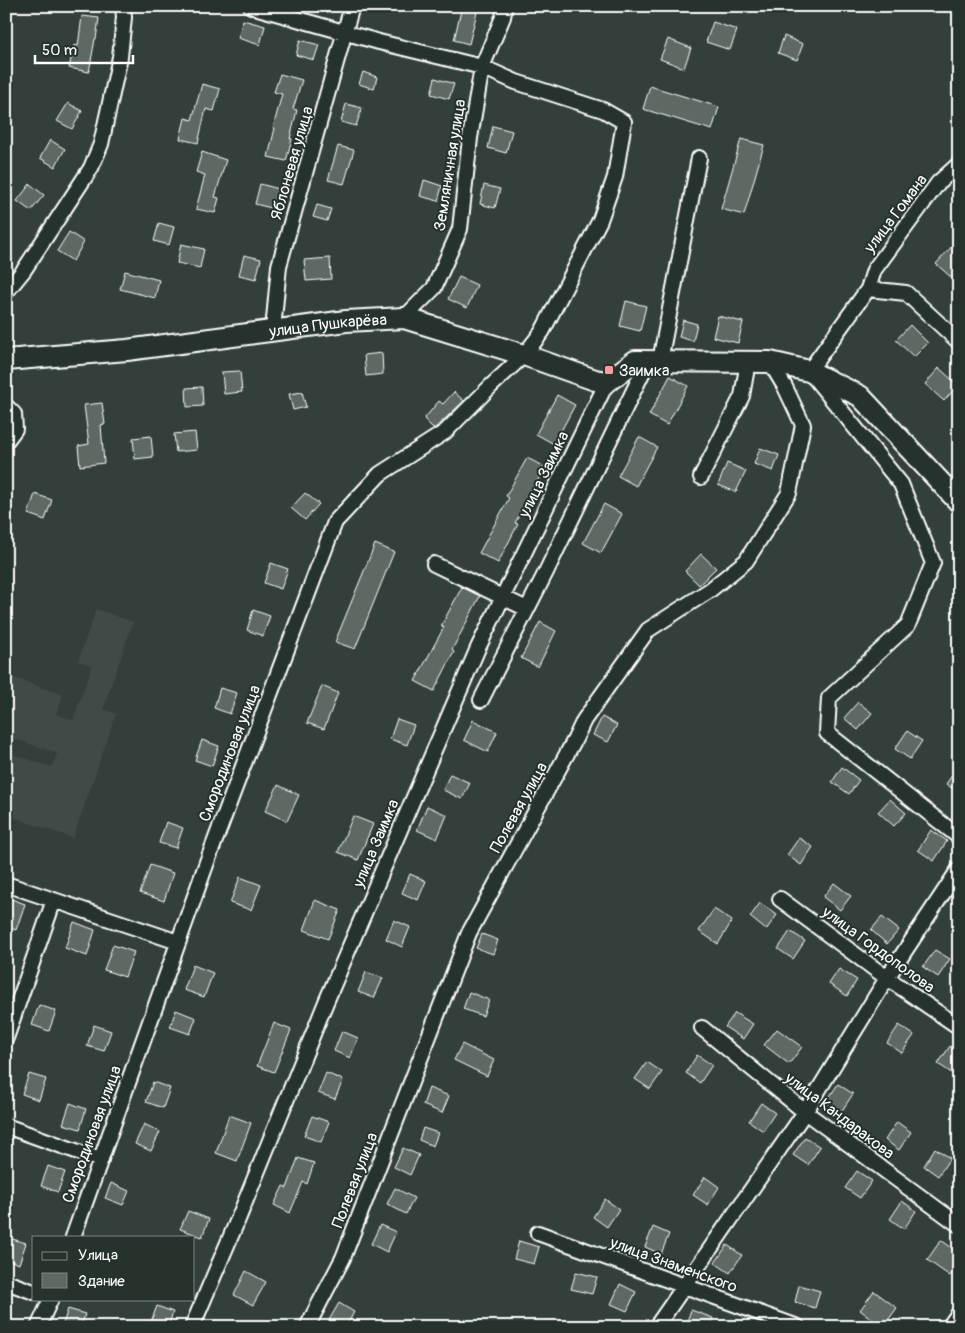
<svg xmlns="http://www.w3.org/2000/svg" width="965" height="1333" font-family="Pangolin,sans-serif">
<style>
.built{fill:#404c47}
.building{fill:#5f6964;stroke:#fff}
.lines{fill:none;stroke-linecap:round;stroke-linejoin:round}
.street-casing{stroke:#fff;stroke-width:18}
.secondary-casing{stroke:#fff;stroke-width:24}
.street{stroke:#26332d;stroke-width:14}
.secondary{stroke:#26332d;stroke-width:20}
.poi-dot{fill:#ff9aa2;stroke:#26332d;stroke-width:2}
.labels{text-anchor:middle;stroke-width:4;stroke-linejoin:round;paint-order:stroke}
.street-label{font-size:16px;fill:#fff;stroke:#26332d}
.poi-label{font-size:16px;fill:#fff;stroke:#26332d;text-anchor:start}
</style>
<rect width="100%" height="100%" fill="#333f3a"/>
<filter id="ink" filterUnits="userSpaceOnUse"><feTurbulence type="fractalNoise" baseFrequency=".02" numOctaves="2"/><feDisplacementMap in="SourceGraphic" scale="10" xChannelSelector="R" yChannelSelector="G"/><feConvolveMatrix kernelMatrix="1 2 1 2 8 2 1 2 1" color-interpolation-filters="sRGB"/></filter>
<g filter="url(#ink)">
<path class="built" d="M96,609L133,622L103,709L116,714L73,838L6,815V752L52,767L57,753L6,736V675L63,695L56,714L73,720L92,666L78,661Z"/>
<path class="building" d="M462,6H472L478,8L469,44L454,40Z
M82,16L99,18L96,39H95L89,72L69,68L74,45L78,46Z
M243,20L265,26L260,45L238,38Z
M713,22L737,30L730,50L706,42Z
M784,36L803,44L797,60L778,53Z
M668,39L691,48L684,68L660,59Z
M300,40L319,45L314,60L296,55Z
M363,72L377,77L374,89L359,84Z
M280,74L302,80L293,109L297,110L290,139H292L286,161L268,157L275,128H273L282,94L274,92Z
M435,78L454,84L449,99L431,94Z
M202,84L220,89L214,111L206,109L198,143L180,139L185,118L192,120Z
M650,86L719,107L712,130L643,109Z
M68,103L82,111L72,129L57,121Z
M346,104L362,108L356,126L341,122Z
M493,126L512,131L506,153L488,148Z
M741,139L764,145L744,215L721,209Z
M50,140L65,149L55,167L40,158Z
M338,146L354,150L344,184L328,180Z
M202,152L226,160L215,197L219,198L215,213L196,209L205,175L196,172Z
M424,180L442,186L438,201L420,196Z
M30,184L44,195L31,211L17,201Z
M260,184L283,190L279,210L255,204Z
M484,185L500,189L495,208L480,204Z
M317,205L331,209L327,221L313,217Z
M159,223L174,227L169,245L154,241Z
M69,232L84,242L73,261L57,251Z
M181,244L204,249L200,268L177,263Z
M953,245L959,250V270L952,278L936,264Z
M244,255L261,259L256,279L239,275Z
M330,258L331,279L306,281L304,260Z
M125,271L159,280L155,298L120,289Z
M459,277L477,285L467,308L448,299Z
M626,301L646,306L640,331L620,326Z
M718,316L743,322L738,343L713,337Z
M683,320L697,324L693,341L679,337Z
M910,325L928,343L914,357L896,340Z
M382,353L383,374L366,376L364,355Z
M939,368L958,385L944,401L925,384Z
M240,371L242,392L224,394L222,372Z
M670,376L688,386L667,425L649,415Z
M202,387L203,406L187,407L186,388Z
M302,392L306,407L293,410L289,394Z
M454,392L464,401L434,429L424,419L439,401L443,404Z
M557,395L575,405L554,444L536,434Z
M102,403L105,424L101,425L104,463L80,466L78,446L89,444L84,405Z
M195,432L197,450L176,452L174,434Z
M151,436L153,457L135,459L133,438Z
M639,437L657,447L636,486L618,476Z
M760,448L779,455L773,471L754,464Z
M527,458L545,467L515,523L518,524L498,563L479,553L509,498L506,496Z
M727,463L746,471L736,492L718,485Z
M305,493L319,504L305,520L291,508Z
M35,494L52,500L45,520L28,514Z
M604,504L622,514L601,553L583,543Z
M375,544L394,552L355,649L335,642Z
M701,554L716,568L699,585L685,571Z
M271,563L288,569L281,589L264,583Z
M462,587L480,596L452,650L454,652L434,691L415,681L444,627L441,626Z
M253,610L270,616L263,636L247,630Z
M540,622L556,631L538,667L521,658Z
M322,686L338,693L324,729L307,723Z
M220,688L237,693L230,714L214,708Z
M858,702L872,713L858,730L844,718Z
M602,717L617,725L608,742L593,735Z
M397,719L414,725L407,745L390,739Z
M473,720L497,732L488,752L464,740Z
M907,731L922,741L910,759L895,749Z
M202,740L219,746L212,766L195,760Z
M959,765V793L946,784Z
M842,767L859,780L849,794L832,782Z
M450,774L470,783L462,799L443,790Z
M278,785L299,795L287,821L265,811Z
M890,799L906,813L894,826L878,812Z
M427,806L447,815L437,839L417,830Z
M353,816L373,824L358,860L338,852Z
M166,822L183,828L176,848L159,843Z
M931,830L947,841L934,861L918,850Z
M799,838L813,847L801,865L787,855Z
M150,865L173,873L164,901L140,893Z
M410,874L426,881L418,900L402,893Z
M240,877L261,885L251,910L230,903Z
M834,883L851,896L840,910L823,897Z
M6,897L25,904L16,930L6,926Z
M315,900L340,910L328,939L304,930Z
M760,903L777,915L766,930L750,917Z
M714,909L732,921L718,944L699,931Z
M882,917L899,930L887,944L871,930Z
M394,920L410,927L402,947L386,939Z
M74,922L95,930L87,956L65,948Z
M790,931L805,941L793,959L778,949Z
M482,934L498,940L493,954L476,948Z
M113,945L134,952L125,977L104,970Z
M935,950L950,959L938,977L923,967Z
M193,965L213,973L204,997L184,990Z
M839,969L857,980L847,996L829,984Z
M366,972L383,978L374,998L358,992Z
M469,992L489,1000L483,1016L463,1009Z
M39,1005L56,1011L49,1031L32,1025Z
M176,1010L196,1018L190,1034L170,1027Z
M735,1013L753,1024L743,1039L725,1027Z
M274,1023L291,1030L274,1072L257,1066Z
M94,1025L111,1031L104,1051L87,1046Z
M899,1025L914,1035L902,1053L887,1043Z
M777,1029L802,1047L789,1064L764,1045Z
M342,1031L358,1038L350,1058L334,1051Z
M462,1044L494,1060L487,1076L454,1060Z
M950,1046L959,1052V1065L953,1074L938,1064Z
M697,1055L712,1065L700,1083L686,1073Z
M647,1062L662,1072L650,1089L635,1079Z
M326,1073L343,1080L335,1099L318,1093Z
M29,1074L46,1079L39,1100L22,1094Z
M153,1082L170,1088L163,1108L146,1102Z
M838,1084L853,1094L841,1112L826,1102Z
M429,1088L449,1096L442,1113L423,1105Z
M70,1103L86,1109L80,1129L63,1124Z
M761,1103L775,1113L763,1131L749,1121Z
M229,1115L251,1123L237,1161L216,1153Z
M312,1116L329,1122L321,1142L304,1136Z
M897,1122L911,1132L899,1150L885,1140Z
M144,1124L160,1132L151,1151L135,1144Z
M423,1128L438,1133L433,1146L419,1140Z
M805,1137L820,1147L808,1165L793,1155Z
M403,1148L419,1155L410,1175L394,1167Z
M935,1148L950,1158L938,1176L924,1166Z
M298,1158L314,1163L307,1184L303,1182L290,1213L274,1205L283,1186L287,1188Z
M48,1166L65,1172L58,1192L41,1186Z
M857,1171L872,1181L860,1198L845,1188Z
M705,1177L719,1187L708,1205L693,1195Z
M111,1183L129,1191L123,1205L105,1198Z
M395,1188L414,1198L406,1214L387,1204Z
M605,1199L619,1209L607,1227L593,1217Z
M902,1201L916,1211L904,1229L890,1219Z
M188,1211L209,1219L202,1237L180,1229Z
M380,1225L396,1232L387,1252L371,1244Z
M653,1227L669,1234L661,1254L645,1247Z
M9,1238L26,1243L19,1264L6,1259V1246Z
M941,1240L959,1253V1264L950,1276L927,1260Z
M519,1241L539,1247L534,1264L514,1259Z
M727,1245L742,1255L730,1273L715,1263Z
M246,1271L266,1282L253,1305L234,1295Z
M576,1272L597,1277L592,1294L571,1289Z
M620,1284L636,1292L627,1311L611,1304Z
M799,1285L820,1291L815,1308L795,1302Z
M874,1291L897,1308L883,1327L860,1310Z
M339,1303L354,1312L346,1327H325Z
M157,1306L173,1312L168,1327H149Z
M68,1309L85,1314L81,1327H62Z
M691,1310L713,1318L711,1327H685Z"/>
<g class="lines">
<g class="street-casing">
<path id="street" d="M868,289L874,270L938,183L959,164
M6,292L24,270L91,168L101,144L120,57L124,17L123,6
M404,318L434,288L460,229L470,138L482,67L503,17L505,6
M273,330L279,266L352,6
M959,342L906,293L868,289L809,371L901,484L933,563L908,625L829,698L827,733L959,837
M660,361L699,158
M6,406L14,414L15,429L6,441
M701,477L742,396L748,362
M434,564L527,609
M481,700L546,572L648,361
M6,884L178,942
M780,899L887,978L959,1027
M702,1028L805,1112L959,1225
M6,1038L54,900
M6,1126L101,1160
M538,1233L798,1327
M73,1237L207,862L335,522L380,474L445,432L491,386L524,355L542,332L600,220L615,177L624,122L603,110L516,82L482,67L379,42L251,6
M6,1282L34,1292
M38,1327L51,1299
M192,1327L239,1217L326,1002L478,648L607,382
M307,1327L343,1258L469,933L575,739L584,720L648,630L710,590L746,561L789,493L803,425L785,387L770,362
M656,1327L805,1112L887,978L959,869
M949,1327L959,1313"/>
</g>
<g class="secondary-casing">
<g id="secondary">
<path id="s1" d="M6,360L127,350L346,321L404,318L524,355L595,380L607,382L635,361L770,362L809,371L860,396L959,502"/>
</g>
</g>
<use href="#street" class="street"/>
<use href="#secondary" class="secondary"/>
</g>
</g>
<rect class="poi-dot" x="604" y="365" width="10" height="10" rx="2.5"/>
<g class="labels">
<g class="street-label">
<text transform="translate(291 163) rotate(-74)" y="6">Яблоневая улица</text>
<text transform="translate(449 165) rotate(-81)" y="6">Земляничная улица</text>
<text transform="translate(895 213) rotate(-53)" y="6">улица Гомана</text>
<text dy="6" stroke="none"><textPath href="#s1" startOffset="324">улица Пушкарёва</textPath></text>
<text transform="translate(543 474) rotate(-64)" y="6">улица Заимка</text>
<text transform="translate(229 753) rotate(-69)" y="6">Смородиновая улица</text>
<text transform="translate(518 807) rotate(-61)" y="6">Полевая улица</text>
<text transform="translate(375 843) rotate(-67)" y="6">улица Заимка</text>
<text transform="translate(879 949) rotate(36)" y="6">улица Гордополова</text>
<text transform="translate(840 1115) rotate(37)" y="6">улица Кандаракова</text>
<text transform="translate(91 1134) rotate(-70)" y="6">Смородиновая улица</text>
<text transform="translate(354 1180) rotate(-69)" y="6">Полевая улица</text>
<text transform="translate(674 1264) rotate(20)" y="6">улица Знаменского</text>
</g>
<g class="poi-label">
<text x="619" y="376">Заимка</text>
</g>
</g>
<rect width="965" height="1333" fill="none" stroke="#26332d" stroke-width="25"/>
<rect x="12" y="12" width="940" height="1308" fill="none" stroke="#fff" stroke-width="2" filter="url(#ink)"/>
<rect x="32" y="1236" width="162" height="65" fill="#26332d" stroke="#7d8581"/>
<rect x="42" y="1252" width="25" height="8" fill="#26332d" stroke="#7d8581"/>
<text x="78" y="1260" font-size="15" fill="#ffffff">Улица</text>
<rect x="42" y="1273" width="25" height="15" fill="#5f6964" stroke="#7d8581"/>
<text x="78" y="1286" font-size="15" fill="#ffffff">Здание</text>
<path d="M35 55v8h98v-8" fill="none" stroke="#ffffff" stroke-width="2.5"/>
<text x="42" y="55" font-size="15" fill="#ffffff" stroke="#26332d" stroke-width="4" paint-order="stroke">50 m</text>
</svg>
